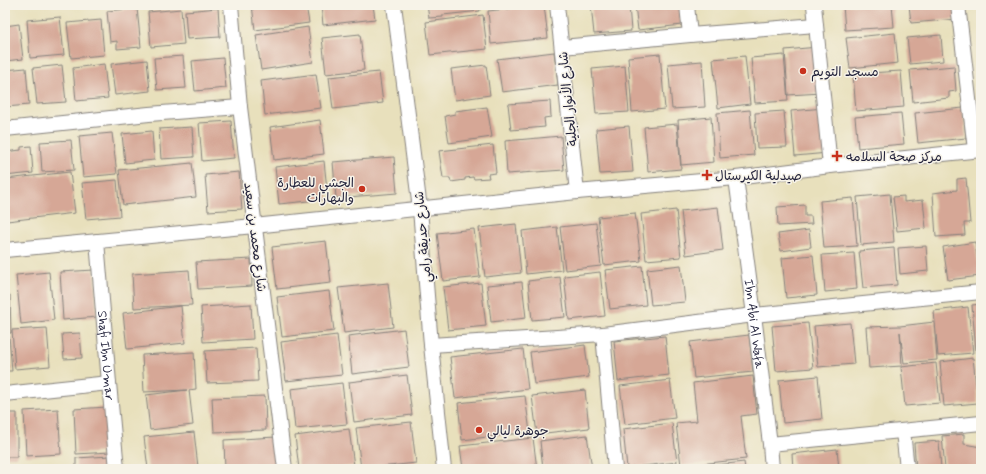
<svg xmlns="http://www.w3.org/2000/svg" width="986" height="474" font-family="Mynerve,'Playpen Sans Arabic',sans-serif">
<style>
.building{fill:#d6a796}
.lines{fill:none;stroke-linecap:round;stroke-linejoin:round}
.minor-casing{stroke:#85817c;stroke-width:16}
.minor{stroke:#fff;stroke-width:14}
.poi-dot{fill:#c8321e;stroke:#f7f3e8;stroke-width:1.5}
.labels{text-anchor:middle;stroke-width:3;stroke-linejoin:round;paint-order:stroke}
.poi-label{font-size:13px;fill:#22223b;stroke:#f7f3e8;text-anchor:start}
.street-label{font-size:13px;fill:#22223b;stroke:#f7f3e8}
</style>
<rect width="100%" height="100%" fill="#f7f3e8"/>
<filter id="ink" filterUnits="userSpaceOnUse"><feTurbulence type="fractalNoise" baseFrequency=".025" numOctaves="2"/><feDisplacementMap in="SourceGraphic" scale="8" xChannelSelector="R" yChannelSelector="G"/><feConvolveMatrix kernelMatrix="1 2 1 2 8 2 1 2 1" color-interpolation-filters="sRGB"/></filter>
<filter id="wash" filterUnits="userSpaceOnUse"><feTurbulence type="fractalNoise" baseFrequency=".012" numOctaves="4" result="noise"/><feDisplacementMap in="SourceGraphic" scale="16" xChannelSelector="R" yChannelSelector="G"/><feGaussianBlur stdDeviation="0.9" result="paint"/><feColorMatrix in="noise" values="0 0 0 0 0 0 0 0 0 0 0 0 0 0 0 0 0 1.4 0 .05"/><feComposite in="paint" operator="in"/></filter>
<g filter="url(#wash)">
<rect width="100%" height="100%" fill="#e8e0bc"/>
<g id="blocks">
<path class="building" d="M252,5H306L309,23L255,30Z
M321,5H373L375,19L323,25Z
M427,5H479L480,11L443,15V17L429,18Z
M544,5L548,38L491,44L488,11Z
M591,5H629L631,31L594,34Z
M635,5H680L682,25L638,30Z
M843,5H892L894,27L845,30Z
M909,5H956L958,19L911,23Z
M137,8L141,47L117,49V41L110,42L107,11Z
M218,8L220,37L187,39L185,11Z
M181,9L184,44L151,47L148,12Z
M483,15L487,49L430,55L426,22Z
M60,17L64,55L30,58L27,20Z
M101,20L104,55L71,58L67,23Z
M19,24L23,59L5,61V26Z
M308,27L313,62L261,70L256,35Z
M895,33L898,63L850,68L846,38Z
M360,34L364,70L326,74L322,38Z
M941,35L943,61L910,64L907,38Z
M818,47L822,93L788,95L785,50Z
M554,52L558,85L502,92L497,59Z
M660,54L665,109L632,112L628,57Z
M784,55L788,101L755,103L751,58Z
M183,56L186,88L157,90L154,58Z
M745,56L750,104L718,108L713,59Z
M223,58L226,88L195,91L192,61Z
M147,60L150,91L115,95L111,64Z
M702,61L705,107L672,109L668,64Z
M104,64L108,98L76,101L73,68Z
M62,65L66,102L37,104L33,68Z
M486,65L490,95L455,100L451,69Z
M625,66L629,112L596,114L592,69Z
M954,66L956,91L949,92V98L913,102L910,70Z
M26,68L29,105L5,107V70Z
M901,71L904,107L856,111L853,74Z
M379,72L383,103L333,109L329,77Z
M316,74L321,108L265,115L261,81Z
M550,101L551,117L544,118L545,127L511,130L508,104Z
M487,107L492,137L449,143L445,116L455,114V111Z
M824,108L828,153L795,156L791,111Z
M963,108L966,138L918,143L915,113Z
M750,110L754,155L720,158L717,113Z
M784,111L787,147L757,148L755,113Z
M901,113L904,144L858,148L855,117Z
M711,117L714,162L681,165L678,120Z
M320,120L324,154L274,160L270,127Z
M231,121L234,158L202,161L199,123Z
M677,124L681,169L648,172L644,127Z
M629,126L633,172L600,174L596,129Z
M192,127L194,157L161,159L159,129Z
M152,131L154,160L125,163L122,134Z
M112,133L117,174L83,177L79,136Z
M561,136L564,170L507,174L505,141Z
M71,140L74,170L42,172L40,142Z
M493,145L496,173L488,174L489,178L474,179L473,177L465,178V180L451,182L450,178H443L439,151Z
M31,146L33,173L5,176V152L21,150V147Z
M394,157L397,193L336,198L333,162Z
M324,161L328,199L279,204L275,167Z
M192,163L196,197L123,205L119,170Z
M70,172L75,213L7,221L5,205V179Z
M239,172L242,209L208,211L205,175Z
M966,178L970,223H964L965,235L936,237L933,193L957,190V179Z
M117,180L120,216L86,219L82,183Z
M890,194L894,242L861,245L857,197Z
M904,196V202L923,200L926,228L897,231L893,197Z
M853,198L857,246L824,248L820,201Z
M805,205V216H811L812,224L778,226L777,207Z
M718,207L723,250L686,255L681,211Z
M676,210L681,257L646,260L641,214Z
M635,213L641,261L604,265L598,217Z
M596,223L601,266L565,270L560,227Z
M516,224L521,273L485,277L479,228Z
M557,227L562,270L526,274L522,231Z
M474,229L480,277L443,281L437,233Z
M809,230L811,247L781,251L778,234Z
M326,241L331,283L277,289L272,247Z
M975,242L980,276L948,280L943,247Z
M979,242H981V252H980Z
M926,246L928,271L900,274L898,248Z
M894,248L897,285L863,288L859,251Z
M854,253L857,289L825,292L822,255Z
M813,255L817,295L786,298L782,258Z
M251,259L252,286L198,289L196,262Z
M681,265L685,302L651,305L647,269Z
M642,266L646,305L610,309L605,270Z
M94,270L97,317L63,320L60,272Z
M189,270L192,305L134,308L132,274Z
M49,272L54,320L21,324L16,275Z
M600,272L605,316L569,320L564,276Z
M560,277L565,317L532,320L528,281Z
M522,282L526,318L491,322L487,285Z
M388,283L393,327L344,333L338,288Z
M481,283L486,326L448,330L443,287Z
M329,291L334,331L282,337L277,297Z
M5,295H10L11,333H5Z
M251,304L253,339L203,342L201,307Z
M981,304V351L976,352L972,305Z
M181,306L185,343L127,349L123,313Z
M968,307L973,353L938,356L934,311Z
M934,322L937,360L904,363L900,332L902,366L869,368L866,327L900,326Z
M808,323L813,368L776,371L772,326Z
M850,323L854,364L818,367L814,326Z
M47,328L50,366L15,369L12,330Z
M404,329L409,367L352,374L348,336Z
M80,333L82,358L64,359L62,334Z
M337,335L342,375L286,381L281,342Z
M749,335L753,372L694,378L690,342Z
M5,336H9L12,371H5Z
M665,336L669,375L618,381L614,341Z
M585,345L589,377L534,384L530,352Z
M256,348L258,381L207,383L205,351Z
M523,349L528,389L455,398L450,357Z
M194,352L196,389L189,390L193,425L150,430L146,395L187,390L144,392L142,355Z
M973,358L978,403L944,406L940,362Z
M936,363L940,403L905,406L901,367Z
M978,364H981V387H980Z
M407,375L412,415L354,422L349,382Z
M753,376L757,414L741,416L746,459L681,466L676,423L697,421L693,383Z
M818,376L822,419L783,423L779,380Z
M670,380L675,418L625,424L620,386Z
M342,383L347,424L295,429L291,389Z
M585,390L589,428L537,434L532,396Z
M265,396L266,430L214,432L212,398Z
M525,396L530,432L462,440L458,403Z
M108,407L110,452L76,454L74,409Z
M58,409L61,454L26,456L24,411Z
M5,413H17V457H5Z
M411,422L416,463L361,469L356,428Z
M672,423L677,462L627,468L623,429Z
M349,429L354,466L325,469H299L295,436Z
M194,432L198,467L178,469H148L144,437Z
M964,434V444L981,447V469H945L942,436Z
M587,435L592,469H543L540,441Z
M276,437L278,469H225L224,440Z
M533,438L537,469H463L460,446Z
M939,441L941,469H916L914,443Z
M837,449L839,469H793L792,454Z
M110,456L111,469H76V458Z
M744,462L745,469H690V468Z"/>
</g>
</g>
<g filter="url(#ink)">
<use href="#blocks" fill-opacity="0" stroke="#85817c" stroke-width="1"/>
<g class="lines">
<g class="minor-casing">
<g id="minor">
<path d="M231,5L240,107L285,469"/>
<path d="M394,5L420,209L431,345L444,469"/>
<path d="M557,5L577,192"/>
<path d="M687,5L690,35"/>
<path d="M814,5L830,166"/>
<path d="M958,5L975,150"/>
<path d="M562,47L690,35L816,25"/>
<path d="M5,129L149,114L240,107"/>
<path id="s1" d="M736,178L754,315L770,444L772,469"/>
<path id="s2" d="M97,241L109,383L117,469"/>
<path d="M5,250L254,226L577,192L736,178L830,166L981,150"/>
<path d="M603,334L615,469"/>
<path d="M431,345L603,334L754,315L981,292"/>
<path d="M5,394L109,383"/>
<path d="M903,431L907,469"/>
<path d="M770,444L981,423"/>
</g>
</g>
<use href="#minor" class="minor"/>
</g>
</g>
<g class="poi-dot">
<circle cx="803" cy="71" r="4"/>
<path d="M835 150h4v4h4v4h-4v4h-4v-4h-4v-4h4z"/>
<path d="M705 169h4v4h4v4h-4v4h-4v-4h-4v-4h4z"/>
<circle cx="362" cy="189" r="4"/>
<circle cx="479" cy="430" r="4"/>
</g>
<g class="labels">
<g class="poi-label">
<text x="811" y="76">مسجد التويم</text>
<text x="846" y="161">مركز صحة السلامه</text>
<text x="715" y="180">صيدلية الكيرستال</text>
<text x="354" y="187" text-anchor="end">الجشي للعطارة<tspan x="354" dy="15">والبهارات</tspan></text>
<text x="487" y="435">جوهرة ليالي</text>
</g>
<g class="street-label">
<text transform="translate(567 99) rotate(-96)" y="5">شارع الأنوار الجلية</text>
<text transform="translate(256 237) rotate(83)" y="5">شارع محمد بن سعيد</text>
<text transform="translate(422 237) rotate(-95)" y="5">شارع حديقة رامي</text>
<text dy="5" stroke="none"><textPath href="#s1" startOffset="147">Ibn Abi Al Wafa</textPath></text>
<text dy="5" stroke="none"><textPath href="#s2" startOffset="115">Shafi Ibn Umar</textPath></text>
</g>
</g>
<rect width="986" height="474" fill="none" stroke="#f7f3e8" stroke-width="20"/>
</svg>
